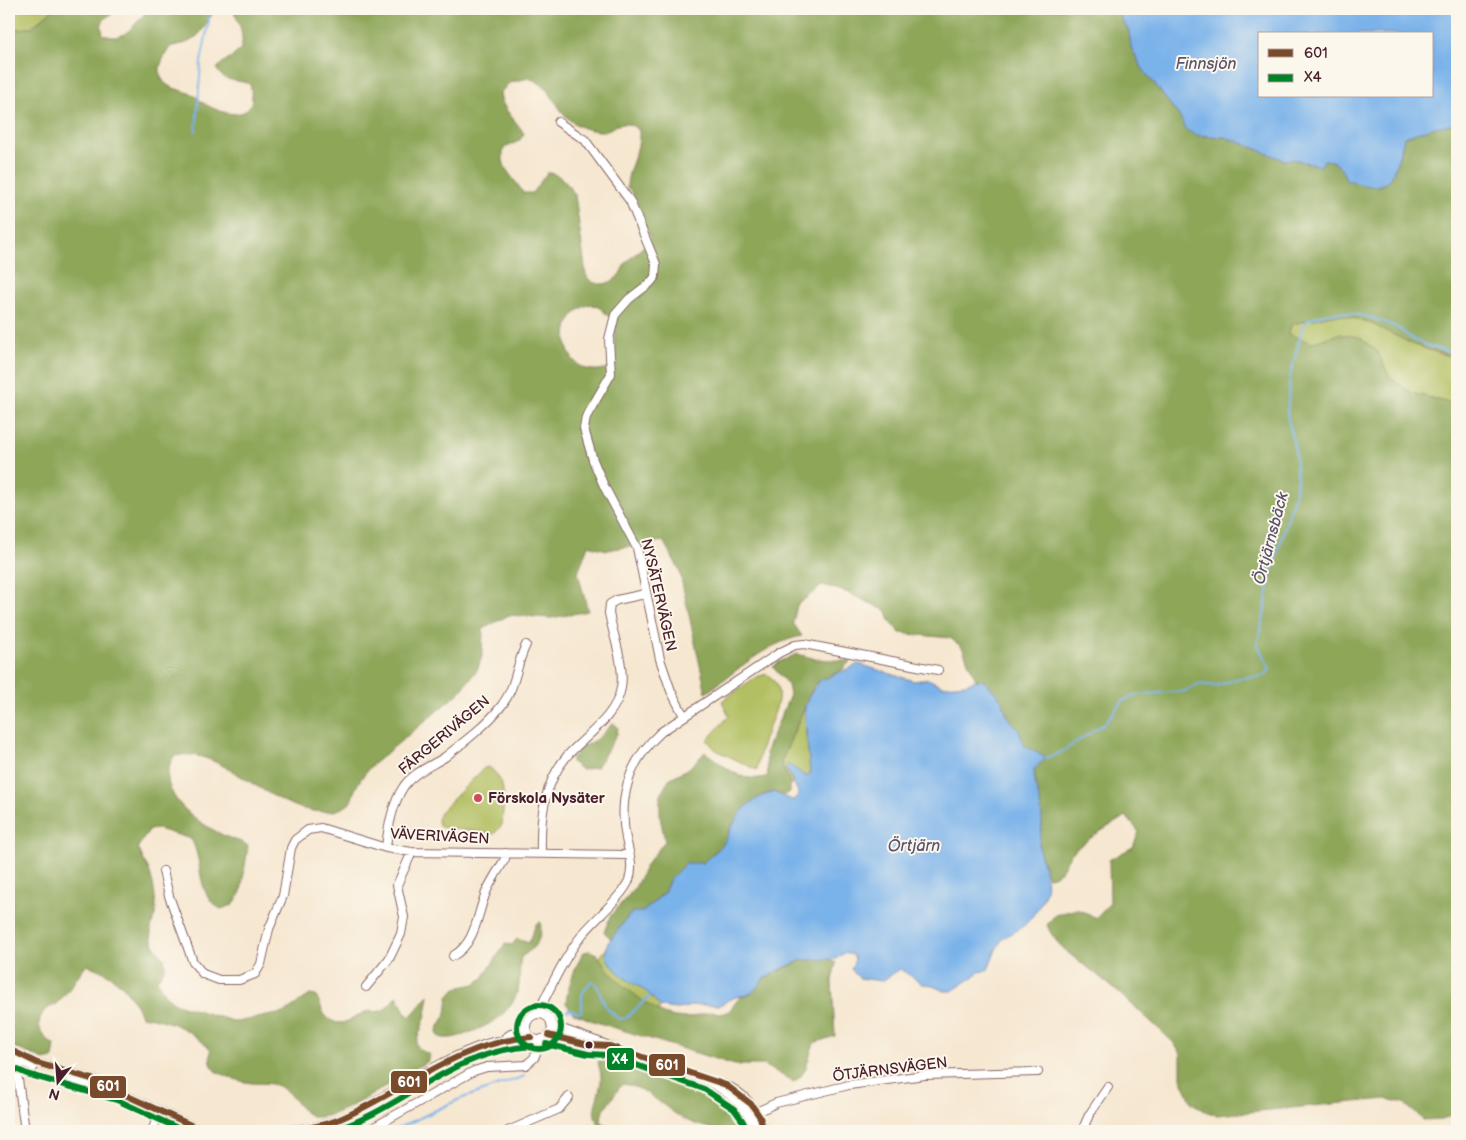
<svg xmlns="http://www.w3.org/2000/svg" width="1466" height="1140" font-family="'Balsamiq Sans',sans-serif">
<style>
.green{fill:#b2bf62;stroke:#7e6f46}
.forest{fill:#8da658;stroke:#6c6242;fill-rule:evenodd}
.water{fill:#7ab2ea;stroke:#62688a;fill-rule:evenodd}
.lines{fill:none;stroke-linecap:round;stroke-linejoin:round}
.stream{stroke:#7ab2ea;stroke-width:2}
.minor-casing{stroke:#866565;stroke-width:10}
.minor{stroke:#fff;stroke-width:8}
.bus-1-casing{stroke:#fbf7ec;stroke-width:10}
.bus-2-casing{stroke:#fbf7ec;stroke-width:10}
.bus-1{stroke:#7a4b2a;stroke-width:6}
.bus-2{stroke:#008228;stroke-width:6}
.poi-dot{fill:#d1495b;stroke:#fbf7ec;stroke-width:2}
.bus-dot{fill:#4a1f2b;stroke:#fbf7ec;stroke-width:2}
.labels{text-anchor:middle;stroke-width:4;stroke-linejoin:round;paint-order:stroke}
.street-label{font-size:15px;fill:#4a1f2b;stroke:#fbf7ec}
.poi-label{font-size:15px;font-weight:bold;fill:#4a1f2b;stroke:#fbf7ec;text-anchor:start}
.water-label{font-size:16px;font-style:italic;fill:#5b526e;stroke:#fbf7ec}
.line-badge{stroke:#fbf7ec;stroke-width:2}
.badge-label{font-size:14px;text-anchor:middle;font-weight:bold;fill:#fff}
</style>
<rect width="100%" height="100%" fill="#fbf7ec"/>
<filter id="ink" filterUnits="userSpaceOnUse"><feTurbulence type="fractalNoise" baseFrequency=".02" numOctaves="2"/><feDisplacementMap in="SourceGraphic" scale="10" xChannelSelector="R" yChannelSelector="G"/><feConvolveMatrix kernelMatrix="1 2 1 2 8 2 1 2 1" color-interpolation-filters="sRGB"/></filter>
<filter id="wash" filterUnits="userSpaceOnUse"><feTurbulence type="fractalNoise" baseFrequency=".0096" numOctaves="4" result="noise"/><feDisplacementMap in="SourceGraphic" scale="20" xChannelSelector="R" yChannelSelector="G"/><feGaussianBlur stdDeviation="1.12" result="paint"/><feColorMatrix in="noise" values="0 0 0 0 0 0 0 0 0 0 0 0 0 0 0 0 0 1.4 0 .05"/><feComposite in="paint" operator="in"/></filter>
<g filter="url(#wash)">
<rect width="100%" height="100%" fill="#f6e7d0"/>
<path class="green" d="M10,9H53C40,20 32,30 14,30Z
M1331,315C1368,315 1397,339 1431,351C1440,354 1449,356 1457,358V405L1412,393L1390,378L1382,361L1339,334L1311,343L1288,334L1292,324Z
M767,674C788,690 775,711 767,731C762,744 759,756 757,770L716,750L707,740L729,716L722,701L756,677Z
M805,706L806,736L811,768L807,777L786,768L793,784H790L781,762Z
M489,767C509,782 503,803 502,825L494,834L440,827L437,819L441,811L484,768Z
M606,949C608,971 631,979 646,991C651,996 655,1001 660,1006L656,1022L574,991Z"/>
<path class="forest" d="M53,9H121L105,18L101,26L103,34C124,45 135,23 149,9H215C207,22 202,37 186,43C181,45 175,45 170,47C164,57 156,68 162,79C167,89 180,89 189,93C196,95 199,100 205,104C228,118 260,121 250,84C237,79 223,83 217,69C223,60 232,58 239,51C247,42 238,17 232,9H1119L1121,19L1129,31L1131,47L1142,68L1180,117L1186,130L1203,136L1224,137L1234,140L1284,160L1292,159L1321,166L1324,160C1337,160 1341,168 1346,179L1380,186L1390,180C1396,166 1402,152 1404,137L1435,127L1457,123V358L1412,344L1366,321L1341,315H1331L1292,324L1288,334L1311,343L1339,334L1359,337L1377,351L1390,378L1412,393L1457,405V1114L1442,1119L1423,1120L1404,1103L1386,1099L1217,1115L1205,1111L1192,1103L1181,1078V1054L1173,1042C1149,1020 1126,998 1101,978C1081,961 1057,950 1047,925L1055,915L1077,909L1097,918L1110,903L1109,860L1133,847L1139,832L1126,816C1111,825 1083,841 1071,854C1063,864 1064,875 1048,877L1040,853L1038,838L1042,824L1034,769L1018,729L1011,722L1002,700L985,681L976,680L962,647L950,638L900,633L890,621L887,611L846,592L823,585L797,605L793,623L802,636C765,643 736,672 706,693L679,569L663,541L607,550L588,545L578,573L588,611L551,618L509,615L483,629L482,657L477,670L460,692L371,766C364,774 358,782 354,792C353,795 352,800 350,803C346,807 338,810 333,811C274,820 224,743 174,756C151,792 197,823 227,837C234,840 242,841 248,846L241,892L233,905L221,909C195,895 204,861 191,839L158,829L149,830L138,847C141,855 144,861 148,868C153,879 155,895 156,906C157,916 150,924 151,933C152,957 178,955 157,980L164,994L176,1004L236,1022L283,1013L310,995L316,996C321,1003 321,1013 329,1019C343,1029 353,1017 365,1012C370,1010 377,1013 383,1010C388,1007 393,1000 397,996L405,1012L410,1017L429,995L426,1015L416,1043L419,1049L430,1055L427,1062C403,1073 334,1125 312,1116C298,1111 293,1092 278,1086C269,1082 261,1084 252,1083C239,1082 227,1076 215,1071L210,1062L211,1050C188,1028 173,1021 141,1016C130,990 114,973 86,965C77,976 69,992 58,1002C55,1006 48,1007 45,1010C33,1023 42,1039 55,1045L53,1058L44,1060L11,1046L9,1044V25L14,30L33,27ZM528,78C562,86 552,133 607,131C617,123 629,120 639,131C641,152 627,167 627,187C642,200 640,222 651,238C644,248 632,255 625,264C622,269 621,274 616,278C607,286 592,287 586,275L575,195C569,185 559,172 547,173L532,193H523C514,176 498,168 504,148L519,141L524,134C516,119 502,111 500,93L509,83ZM591,304L600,308L616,323L614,349L617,364C563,392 548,315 591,304Z
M797,654L816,659L851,661L843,669L814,685L781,762L790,784V792L784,795L772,792L760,796L745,807L730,828L725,842L703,863L686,864L670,879L664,893L643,912L629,915L611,939L604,932L611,915L635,888L646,865L665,841L660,817V796L669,779L689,768L705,752C725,766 743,785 768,776L766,751L790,695L788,685L773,667L779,662Z
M613,723L618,727L617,734L597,767L582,770L570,761L580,748L597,739Z
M540,922C544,938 534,949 521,957C518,970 522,985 515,998C511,1006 502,1016 494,1021C483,1028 449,1044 438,1036L437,1030L446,1014L448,997L456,988L475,984L483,978L505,944L512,945L517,939L529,943L536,924Z
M590,951L597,954L609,971L622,985L647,1004L663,1014L675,1017L687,1018L711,1012L721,1014L729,1011L740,997L752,993L765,978L802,960L828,959L836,963L832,981L835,1036L814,1043C808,1057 808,1074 794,1082L764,1065H735L596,1022L573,1013L566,1003C568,984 575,969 583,952Z
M605,1051L641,1060L717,1089C732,1097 741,1109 748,1125L746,1131C724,1131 702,1129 682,1118C663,1107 645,1086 622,1084L602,1113L601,1121L612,1131H604C588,1112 596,1108 600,1087C603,1077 599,1066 596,1056Z"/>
<path class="water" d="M1119,9H1457V123L1435,127L1404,137C1401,152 1396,166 1390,180C1374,191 1362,185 1346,179C1341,168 1337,160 1324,160L1321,166L1292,159L1284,160L1234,140L1224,137L1195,135L1186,130L1180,117L1142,68L1131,47L1129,31L1121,19ZM1260,34H1432V96H1260Z
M859,664L914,681L928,679L943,686L965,684L976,680L985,681L1002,700L1007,716L1018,729L1025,746L1046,758L1034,769C1034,787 1042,804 1042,822C1042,833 1037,842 1040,853C1046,878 1053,886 1036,911C1031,919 1023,928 1014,932C1011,934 1007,935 1004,938C995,946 993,961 987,971L978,972L975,976L952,991H944L931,985L923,984L900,969L882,981L859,978L851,969L855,959L853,955L844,953L836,959L802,960L785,967L765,978L752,993L733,998L720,1005H695L678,1009L667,1008L660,1006L647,992L623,977L609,962L606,955L607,944L632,912H643L664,893L670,879L686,863H703C709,856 721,849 725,841C738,814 743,802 773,792L792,800L797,798L798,792L786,768L788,764L807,777L810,772L805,719V706L809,696L819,681Z"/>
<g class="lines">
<path class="stream" d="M196,131L201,62L209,21L208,9
M1046,758L1060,753L1104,724L1123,701L1135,695L1185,691L1199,684L1215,686L1240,678L1263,676L1270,669L1257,644L1265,611L1270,576L1295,495L1297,479L1295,451L1287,414L1290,377L1303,325C1323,304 1370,315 1394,326C1402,330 1408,337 1417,341C1429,347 1443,351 1457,353
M567,1011L569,1009L579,1013L582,1011V994L591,981L596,984L606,1007L618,1019L626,1018L650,996
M392,1131L460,1099L525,1076"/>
</g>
</g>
<g filter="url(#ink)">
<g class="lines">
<g class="minor-casing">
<path id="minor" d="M558,122L585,140L630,201L656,264L655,277L650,283L629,299L615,315L609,339L611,374L586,417L584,429L593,460L604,486L637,548L660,659L671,691L684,716
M386,848C388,827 392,804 404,786C414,772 431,766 445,757C464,742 488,724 502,705C516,687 516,664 526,645
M541,852C540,817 544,783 567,756C586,735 616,717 621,688C625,664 613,636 609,613L610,604L617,600L645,594
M163,871L169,896L193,962L203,974L219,980H239L255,974L261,964L269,929L283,896L291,848L295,840L308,830L321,828L386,848L412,852L629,855
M453,956C477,942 477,913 487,890C492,880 499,869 505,859V853
M366,987L389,959L401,934L404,917L397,885L412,852
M537,1014C551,987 563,959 582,935C593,921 624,895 629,880C634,866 629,852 626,839C618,797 629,761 661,732L779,653L795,645L804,644L938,670
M526 1027a13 13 0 1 1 26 0a13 13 0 1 1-26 0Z
M551,1025L708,1081C731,1094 747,1106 757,1131
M548,1035L589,1045L608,1046
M505,1038L526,1024
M9,1049L37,1063L102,1082L108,1087L204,1131
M9,1056L34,1067
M22,1057L17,1072L25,1131
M71,1078L101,1087H108
M723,1084C744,1092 759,1110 764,1131
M750,1115L776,1103L849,1085L925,1075L1038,1072
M152,1131L160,1111
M288,1131C304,1128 324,1126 340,1119C397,1095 466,1035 531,1037
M367,1131L474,1071L487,1067L526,1065L534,1058L542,1039
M508,1131L559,1109L569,1097
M1082,1131L1089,1115L1108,1087"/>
</g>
<use href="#minor" class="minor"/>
<g class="bus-1-casing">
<path id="bus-1" d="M548,1035L589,1045L610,1046L726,1085L751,1104L760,1117L764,1131
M9,1049L37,1063L102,1082L108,1087L204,1131
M288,1131C305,1128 324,1126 340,1119C406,1090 456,1043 531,1037"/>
</g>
<g class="bus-2-casing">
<path id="bus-2" d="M517 1027a22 22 0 1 1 44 0a22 22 0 1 1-44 0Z
M546,1044L588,1054L608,1055L704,1089L734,1109L742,1120L748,1131
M9,1066L27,1074L117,1100L184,1131
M332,1131C405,1108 448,1052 532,1046"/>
</g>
<use href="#bus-1" class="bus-1"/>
<use href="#bus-2" class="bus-2"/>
</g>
</g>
<circle class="poi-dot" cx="478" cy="798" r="5"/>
<circle class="bus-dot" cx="589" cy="1045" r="4.5"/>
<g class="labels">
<g class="street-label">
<text transform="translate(659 595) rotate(77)" y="5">NYSÄTERVÄGEN</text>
<text transform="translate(444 735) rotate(-40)" y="5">FÄRGERIVÄGEN</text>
<text transform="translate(440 836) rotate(3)" y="5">VÄVERIVÄGEN</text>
<text transform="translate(890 1069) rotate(-7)" y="5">ÖTJÄRNSVÄGEN</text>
</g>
<g class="poi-label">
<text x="488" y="803">Förskola Nysäter</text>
</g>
<g class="water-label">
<text x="1206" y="69">Finnsjön</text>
<text transform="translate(1270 538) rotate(-75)" y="6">Örtjärnsbäck</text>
<text x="914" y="851">Örtjärn</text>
</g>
</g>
<g class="line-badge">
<rect x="606" y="1047" width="29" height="24" rx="5" fill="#008228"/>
<rect x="648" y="1053" width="38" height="24" rx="5" fill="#7a4b2a"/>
<rect x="390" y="1070" width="38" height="24" rx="5" fill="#7a4b2a"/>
<rect x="89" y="1075" width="38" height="24" rx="5" fill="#7a4b2a"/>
</g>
<g class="badge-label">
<text x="620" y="1064">X4</text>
<text x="667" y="1070">601</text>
<text x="409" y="1087">601</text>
<text x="108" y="1091">601</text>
</g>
<rect width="1466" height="1140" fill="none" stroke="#fbf7ec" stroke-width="30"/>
<rect x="1258" y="32" width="175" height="65" fill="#fbf7ec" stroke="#b4a19f"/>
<rect x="1268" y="49" width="25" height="8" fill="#7a4b2a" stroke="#b4a19f"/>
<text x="1304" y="58" font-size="15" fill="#4a1f2b">601</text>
<rect x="1268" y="74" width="25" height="8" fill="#008228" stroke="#b4a19f"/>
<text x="1304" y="82" font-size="15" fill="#4a1f2b">X4</text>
<g transform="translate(58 1082) rotate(197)" stroke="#fbf7ec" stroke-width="4" paint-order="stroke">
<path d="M0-4L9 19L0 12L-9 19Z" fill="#4a1f2b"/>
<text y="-8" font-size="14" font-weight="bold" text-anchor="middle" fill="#4a1f2b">N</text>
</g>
</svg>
